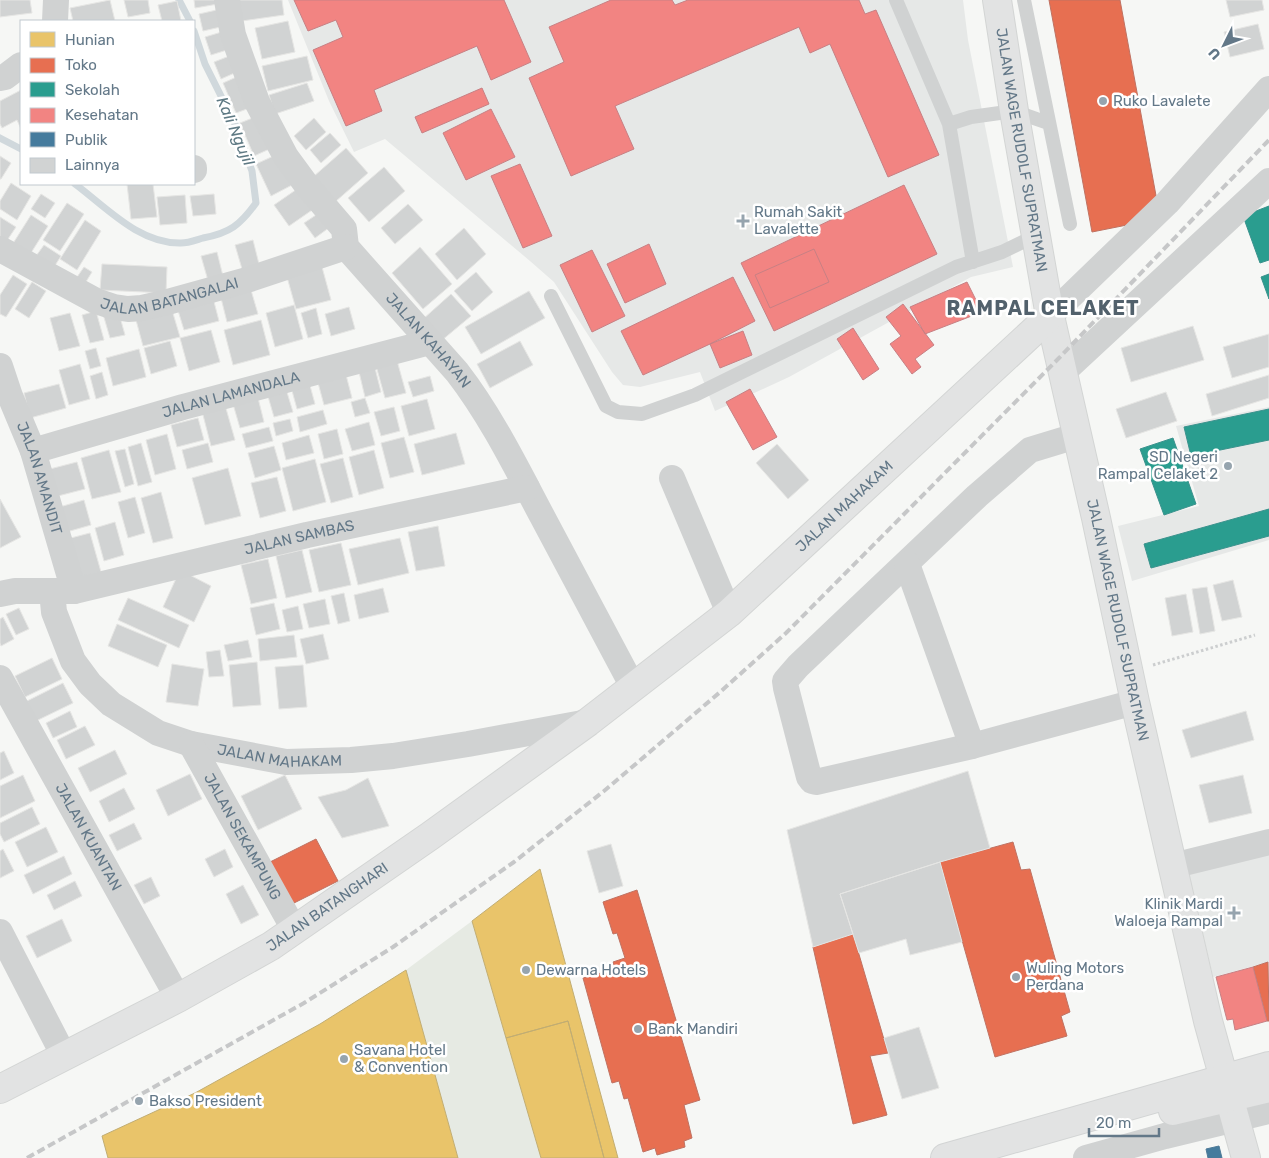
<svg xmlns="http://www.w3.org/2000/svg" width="1269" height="1158" font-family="Rubik,sans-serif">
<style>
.built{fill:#e6e8e7}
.green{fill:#e6eae3}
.homes{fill:#e9c46a;stroke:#c1ad73}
.shops{fill:#e76f51;stroke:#bf7262}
.schools{fill:#2a9d8f;stroke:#3b928d}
.health{fill:#f28482;stroke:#c78084}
.public{fill:#457b9d;stroke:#4e7a97}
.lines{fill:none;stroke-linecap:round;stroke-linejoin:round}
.stream{stroke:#d0d8dc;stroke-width:7}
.building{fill:#d1d3d3;stroke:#e6e6e4}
.secondary-casing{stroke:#d3d5d4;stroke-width:30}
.primary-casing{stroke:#d2d4d4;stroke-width:30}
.path{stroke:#cccecf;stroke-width:3;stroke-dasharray:2.5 2.5;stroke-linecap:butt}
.lane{stroke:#d0d2d2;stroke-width:14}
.street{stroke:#d0d2d2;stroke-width:26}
.secondary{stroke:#e2e3e3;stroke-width:28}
.primary{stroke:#e2e3e3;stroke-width:28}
.rail{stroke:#c6c7c8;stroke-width:4;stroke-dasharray:8 4;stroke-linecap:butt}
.poi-dot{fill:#96a4ae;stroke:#fff;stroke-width:2}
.labels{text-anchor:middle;stroke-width:5;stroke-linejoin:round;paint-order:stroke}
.poi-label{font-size:15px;fill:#637888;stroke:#fff;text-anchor:start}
.street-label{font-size:15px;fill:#637888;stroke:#fff}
.water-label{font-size:16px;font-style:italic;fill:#5f7a84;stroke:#fff}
.district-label{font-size:20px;font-weight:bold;letter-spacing:1px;fill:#52616c;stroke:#fff}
</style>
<rect width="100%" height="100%" fill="#f6f7f5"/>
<path class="built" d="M288,0H963L968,40L1013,267L971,277L789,377L715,411L700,372L640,387L623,385L612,372L554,282L530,261L385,139L354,152L329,101Z
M1269,407V540L1132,581L1118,526L1199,506L1176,426Z
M1269,846V962L1213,977L1187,865Z"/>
<path class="green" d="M472,921L541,1158H458L406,970Z"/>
<path class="homes" d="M540,869L580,1018L618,1158H604L568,1021L506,1038L472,921Z
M406,970L458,1158H108L102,1136L195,1093L320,1024Z
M568,1021L604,1158H541L506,1038Z"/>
<path class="shops" d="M1049,0H1120L1157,201L1132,224L1092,232Z
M316,839L338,881L288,906L266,864Z
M1013,842L1021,870L1030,869L1070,1012L1061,1016L1067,1036L995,1057L940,862Z
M637,890L700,1100L684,1105L692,1138L684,1141L685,1147L657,1155L655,1148L643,1152L628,1098L624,1099L619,1081L612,1083L583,978L615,969L613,962L625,958L617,933L613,934L603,902Z
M853,934L888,1053L870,1056L887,1115L853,1124L813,947Z
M1268,962L1269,1021H1267L1253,967Z"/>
<path class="schools" d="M1269,206V260L1260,263L1243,216Z
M1269,274V299L1261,277Z
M1269,409V440L1191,456L1184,427Z
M1173,438L1196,504L1164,515L1140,449Z
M1269,509V536L1151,568L1144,544Z"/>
<path class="health" d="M294,0H504L531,62L491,80L477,46L374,90L382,111L346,126L313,50L343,37L336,20L308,31Z
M611,0H672L675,5L688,0H859L865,14L876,10L939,155L888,177L830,44L810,53L799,27L615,106L634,149L571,176L529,78L564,62L549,27Z
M482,88L489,104L422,133L415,117Z
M491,109L515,157L466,180L443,133Z
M520,164L552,236L523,248L491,176Z
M904,185L937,254L774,331L741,263Z
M649,244L666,284L625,303L607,264Z
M814,249L829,282L770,308L755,275Z
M592,250L625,316L592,332L560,265Z
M733,277L755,321L710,344L643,375L621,331Z
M967,282L982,312L925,334L910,307Z
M903,304L934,345L915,359L921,367L912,374L890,344L901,336L886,317Z
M853,328L879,369L863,380L837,339Z
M743,331L752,355L720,368L710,344Z
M750,389L777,437L753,450L726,402Z
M1253,967L1267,1021L1235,1030L1233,1019L1227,1020L1216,977Z"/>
<path class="public" d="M1219,1146L1222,1158H1208L1206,1149Z"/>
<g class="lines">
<path class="stream" d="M179,0L190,21
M0,138L21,149
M75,184C106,207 139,244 181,243C188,243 196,240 203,238C230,233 240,225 256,203L252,171L235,124L205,64L194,31"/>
</g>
<path class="building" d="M0,0H30L32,13L0,17Z
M110,0L115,21H73L70,8Z
M124,0H148L150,13L128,17Z
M194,0H217L218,4L195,8Z
M239,0H282L284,15L242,21Z
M1226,0H1262L1264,10L1230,17Z
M177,1L181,21H162L158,5Z
M221,9L225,26L203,31L199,14Z
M288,21L295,52L262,59L255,28Z
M1258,24L1264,49L1230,57L1224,32Z
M225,31L230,49L211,55L205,37Z
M232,55L239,71L221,79L214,62Z
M307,56L313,80L268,91L262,66Z
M241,75L255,106L236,113L223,83Z
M307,83L314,101L275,114L269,95Z
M21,90V129L17,120L2,128L0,124V101Z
M260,115L274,147L254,156L240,123Z
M314,118L326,132L306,150L294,136Z
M330,133L341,145L321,163L310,150Z
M346,148L368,173L335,202L313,177Z
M278,154L292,185L271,196L256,164Z
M0,156L11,163L1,179H0Z
M384,167L405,191L369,222L348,198Z
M11,183L31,196L17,220L0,209V201Z
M127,184H153L157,217L131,219Z
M300,187L315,208L289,226L274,205Z
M41,194L55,203L45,218L31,209Z
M214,194L216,214L193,216L190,196Z
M185,195L187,223L160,225L157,197Z
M67,203L84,214L60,251L43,240Z
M408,204L423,220L395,244L381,228Z
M319,213L330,227L315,238L304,223Z
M31,215L48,226L29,256L12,245Z
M0,217L16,227L4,245L0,242Z
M85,220L101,231L77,270L60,259Z
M464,228L486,254L457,280L435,254Z
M253,240L259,264L242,269L235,245Z
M44,245L61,256L54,267L36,256Z
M420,247L452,284L423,309L392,273Z
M217,252L224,280L209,284L201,256Z
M102,264L167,267L166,293L100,290Z
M84,267L92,272L84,285L75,280Z
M322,267L331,300L296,309L287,277Z
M476,272L493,292L472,311L454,291Z
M13,275L27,284L6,317L0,314V295Z
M32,282L46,291L29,318L15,309Z
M251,290L258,314L227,322L221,298Z
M529,291L545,318L481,354L465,327Z
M212,294L219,321L184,330L176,304Z
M451,294L471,316L441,341L422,320Z
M294,305L303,339L275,347L266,313Z
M349,307L355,329L331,336L325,314Z
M316,308L322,334L308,338L301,313Z
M118,310L125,335L110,338L103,314Z
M172,310L180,337L143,346L136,320Z
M96,311L104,340L90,343L82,315Z
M70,313L80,346L59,351L50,318Z
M261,320L270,355L233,365L224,330Z
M1193,326L1204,360L1131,382L1121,348Z
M211,330L220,362L189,371L180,338Z
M1269,334V367L1232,378L1223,347Z
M170,341L177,366L151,374L144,348Z
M520,341L533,365L490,388L477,364Z
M96,348L101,366L90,369L85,351Z
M139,349L146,377L113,386L106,358Z
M396,357L406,393L385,398L375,362Z
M80,364L90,399L69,405L59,370Z
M375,368L381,392L365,397L359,372Z
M345,371L352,398L324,405L317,379Z
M102,372L108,395L96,399L90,376Z
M1269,375V398L1212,416L1206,394Z
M430,376L434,391L413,397L408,382Z
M309,382L315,404L297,409L291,387Z
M59,384L66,408L30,418L24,393Z
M286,389L293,412L274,417L267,393Z
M1166,392L1177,421L1126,438L1116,409Z
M258,398L264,422L240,428L233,404Z
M365,398L370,413L355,417L351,402Z
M427,399L435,429L409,436L401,406Z
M225,405L235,440L211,446L202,411Z
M394,407L400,431L381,436L374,412Z
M323,410L327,424L300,432L297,417Z
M198,418L204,440L177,447L171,425Z
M290,419L293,431L276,436L273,423Z
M369,422L375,445L352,451L345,429Z
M269,427L273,441L246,448L242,434Z
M337,429L343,454L324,459L318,434Z
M456,433L465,464L422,475L414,444Z
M167,434L176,469L155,475L146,440Z
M309,435L314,453L286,460L282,443Z
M404,437L414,472L390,478L381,443Z
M141,443L152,482L138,486L128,447Z
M208,443L213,462L187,469L182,450Z
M777,444L809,480L788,499L756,463Z
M274,446L281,470L255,478L248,453Z
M125,449L134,484L125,487L115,451Z
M109,450L121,492L92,499L81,458Z
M374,450L384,488L359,495L349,457Z
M343,458L353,497L331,503L320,464Z
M315,459L326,502L293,511L282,468Z
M77,462L85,489L54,497L46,470Z
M228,468L241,516L205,525L192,478Z
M277,477L286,511L260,518L251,483Z
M161,492L173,538L153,543L141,498Z
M135,497L145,533L128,538L118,502Z
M0,499L21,537L0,548Z
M84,500L91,525L63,533L56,508Z
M115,522L124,555L104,561L95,528Z
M438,526L445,566L416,571L408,532Z
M90,533L101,572L77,578L67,539Z
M400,538L409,573L358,585L349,549Z
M341,543L351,585L319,592L309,550Z
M302,550L312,592L286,598L276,556Z
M268,559L277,598L251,604L241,565Z
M180,570L211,586L194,622L163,607Z
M1233,580L1242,617L1222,621L1213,585Z
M1207,587L1215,631L1200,634L1192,589Z
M383,588L389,612L359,619L354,595Z
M344,593L350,621L338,624L331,596Z
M1186,594L1193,632L1172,636L1165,598Z
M128,598L189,625L179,648L118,620Z
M325,599L330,624L309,628L303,604Z
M274,603L280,629L256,635L250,608Z
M298,606L303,629L287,632L282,610Z
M19,608L29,629L16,635L6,614Z
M3,617L14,639L1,646L0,643V619Z
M117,624L167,645L158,667L108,646Z
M323,634L329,659L306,664L300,639Z
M294,635L297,657L260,661L258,639Z
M248,640L252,657L228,661L224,645Z
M220,650L224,676L209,677L206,652Z
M52,658L62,679L25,697L15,676Z
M257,662L261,705L233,707L229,665Z
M172,664L204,669L198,706L166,702Z
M303,665L307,707L279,709L275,667Z
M63,683L73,703L36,721L27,701Z
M70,711L77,727L53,738L46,723Z
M1246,711L1254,740L1191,758L1182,730Z
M85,726L95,745L66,759L57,740Z
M115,750L127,774L90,792L78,768Z
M4,751L14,773L0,780V753Z
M968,771L990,848L940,862L840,894L853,934L813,947L787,830Z
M190,774L202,799L168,816L156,790Z
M23,775L35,801L0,818V786Z
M285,775L302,809L258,830L241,796Z
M1243,775L1252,813L1209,823L1199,785Z
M368,778L389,826L342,838L318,797L346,790Z
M124,788L135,809L109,822L99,801Z
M32,807L40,824L4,842L0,834V823Z
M134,823L142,839L117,851L109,835Z
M46,827L58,852L27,867L15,842Z
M611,844L623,886L599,893L587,851Z
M3,849L14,871L0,878V851Z
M225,849L233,867L214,877L205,859Z
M64,856L72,874L33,894L24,875Z
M940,862L962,942L910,955L906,939L859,953L840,894Z
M151,877L160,896L144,904L134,885Z
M75,881L82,896L54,910L47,895Z
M243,885L259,915L241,924L226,894Z
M62,919L72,941L37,958L26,936Z
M919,1027L939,1088L902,1099L884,1038Z"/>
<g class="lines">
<g class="secondary-casing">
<g id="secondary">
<path id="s9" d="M997,0L1014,111L1050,316L1096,518L1135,702L1208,1021L1246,1158"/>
<path id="s10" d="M0,1089L178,998L271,946L430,836L588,722L729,613L1050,316"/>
</g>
</g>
<g class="primary-casing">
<path id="primary" d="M1173,1111L1269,1088
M945,1158L1269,1066"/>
</g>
<path class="path" d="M1153,665L1255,635"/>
<path class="lane" d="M896,0L949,124L973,262
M1024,0L1070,224
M949,124L971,117L1014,111L1048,123
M551,296L606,406L618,412L642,414L695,395L956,267L1002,252L1035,236"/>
<g class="street">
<path id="s1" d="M227,0L233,35L257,102L286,157L308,187L344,229L346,247L457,372C491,416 516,467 542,516C572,573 603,630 633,687"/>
<path d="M55,21L56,0"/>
<path d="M0,78L5,77L21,65"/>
<path d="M194,168V170"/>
<path id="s2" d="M0,249L96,301L114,307L128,309L142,308L164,303L247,280L346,247"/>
<path d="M1050,316L1167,203L1269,89"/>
<path id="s3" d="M0,366L10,396L33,451L74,591"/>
<path d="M1062,373L1269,181"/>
<path d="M1076,436L1030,450L977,496L798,666L785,681L786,688L809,777L812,781L816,782L972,746L1135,702"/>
<path id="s4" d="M33,451L183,407L430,342"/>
<path d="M672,478L729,613"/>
<path d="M907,564L972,746"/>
<path id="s5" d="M52,591L54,612L73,661L90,684L111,704L158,733L191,744L286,762L351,760L393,756L468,744L588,722"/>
<path id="s6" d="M0,594L15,591H74L307,535L527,488"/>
<path id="s7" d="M0,678L178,998"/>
<path id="s8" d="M191,744L295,931"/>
<path d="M1172,866L1269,842"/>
<path d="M0,932L64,1056"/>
<path d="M1086,1158L1165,1136L1269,1111"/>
</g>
<use href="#secondary" class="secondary"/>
<use href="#primary" class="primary"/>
<path class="rail" d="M27,1158L304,1003L393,947L514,862L604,791L719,693L786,633L1059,358L1269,140"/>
</g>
<g class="poi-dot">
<circle cx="1103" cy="101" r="5"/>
<path d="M740.5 213.5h5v5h5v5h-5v5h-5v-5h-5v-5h5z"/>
<circle cx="1228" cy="466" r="5"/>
<path d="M1231.5 905.5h5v5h5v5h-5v5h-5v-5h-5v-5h5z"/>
<circle cx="526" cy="970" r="5"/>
<circle cx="1016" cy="977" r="5"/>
<circle cx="638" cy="1029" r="5"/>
<circle cx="344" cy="1059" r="5"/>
<circle cx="139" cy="1101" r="5"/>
</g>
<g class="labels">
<g class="poi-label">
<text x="1113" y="106">Ruko Lavalete</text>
<text x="754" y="217">Rumah Sakit<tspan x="754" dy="17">Lavalette</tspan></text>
<text x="1218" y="462" text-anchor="end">SD Negeri<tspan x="1218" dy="17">Rampal Celaket 2</tspan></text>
<text x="1223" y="909" text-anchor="end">Klinik Mardi<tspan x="1223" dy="17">Waloeja Rampal</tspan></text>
<text x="1026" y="973">Wuling Motors<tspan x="1026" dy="17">Perdana</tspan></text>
<text x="536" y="975">Dewarna Hotels</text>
<text x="648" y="1034">Bank Mandiri</text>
<text x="354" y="1055">Savana Hotel<tspan x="354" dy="17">&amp; Convention</tspan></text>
<text x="149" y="1106">Bakso President</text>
</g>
<g class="street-label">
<text dy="5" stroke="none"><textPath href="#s9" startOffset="152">JALAN WAGE RUDOLF SUPRATMAN</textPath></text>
<text dy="5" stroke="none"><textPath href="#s2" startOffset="185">JALAN BATANGALAI</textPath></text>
<text dy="5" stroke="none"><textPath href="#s1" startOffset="404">JALAN KAHAYAN</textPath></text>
<text dy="5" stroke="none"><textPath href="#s4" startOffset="206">JALAN LAMANDALA</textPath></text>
<text dy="5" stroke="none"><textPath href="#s3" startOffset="119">JALAN AMANDIT</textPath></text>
<text dy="5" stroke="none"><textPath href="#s10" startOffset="1030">JALAN MAHAKAM</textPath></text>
<text dy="5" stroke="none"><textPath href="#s6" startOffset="306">JALAN SAMBAS</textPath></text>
<text dy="5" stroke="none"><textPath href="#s9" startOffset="632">JALAN WAGE RUDOLF SUPRATMAN</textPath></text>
<text dy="5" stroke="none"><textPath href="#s5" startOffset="311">JALAN MAHAKAM</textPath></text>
<text dy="5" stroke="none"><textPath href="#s7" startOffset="182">JALAN KUANTAN</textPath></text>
<text dy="5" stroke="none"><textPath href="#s8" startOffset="106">JALAN SEKAMPUNG</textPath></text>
<text dy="5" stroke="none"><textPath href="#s10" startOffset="375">JALAN BATANGHARI</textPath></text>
</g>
<g class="water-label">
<text transform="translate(236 131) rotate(67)" y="6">Kali Ngujil</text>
</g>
<g class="district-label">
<text x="1043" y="315">RAMPAL CELAKET</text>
</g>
</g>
<rect x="20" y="20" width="175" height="165" fill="#ffffff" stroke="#c1c9cf"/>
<rect x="30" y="32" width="25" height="15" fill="#e9c46a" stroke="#c1c9cf"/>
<text x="65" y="45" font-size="15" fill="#637888">Hunian</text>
<rect x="30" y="58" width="25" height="15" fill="#e76f51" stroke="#c1c9cf"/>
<text x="65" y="70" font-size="15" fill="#637888">Toko</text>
<rect x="30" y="82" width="25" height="15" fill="#2a9d8f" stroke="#c1c9cf"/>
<text x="65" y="95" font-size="15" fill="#637888">Sekolah</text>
<rect x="30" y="108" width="25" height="15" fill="#f28482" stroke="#c1c9cf"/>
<text x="65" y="120" font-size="15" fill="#637888">Kesehatan</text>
<rect x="30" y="132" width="25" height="15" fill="#457b9d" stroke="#c1c9cf"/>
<text x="65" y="145" font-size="15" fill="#637888">Publik</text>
<rect x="30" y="158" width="25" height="15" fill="#d1d3d3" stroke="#c1c9cf"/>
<text x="65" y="170" font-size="15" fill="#637888">Lainnya</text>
<g transform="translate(1224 45) rotate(228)" stroke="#ffffff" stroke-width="4" paint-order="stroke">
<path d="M0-4L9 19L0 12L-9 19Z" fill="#637888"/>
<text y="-8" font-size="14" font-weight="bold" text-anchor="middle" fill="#637888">U</text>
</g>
<path d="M1089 1128v8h70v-8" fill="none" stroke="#637888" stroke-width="2.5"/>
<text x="1096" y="1128" font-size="15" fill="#637888" stroke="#ffffff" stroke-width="4" paint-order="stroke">20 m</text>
</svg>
